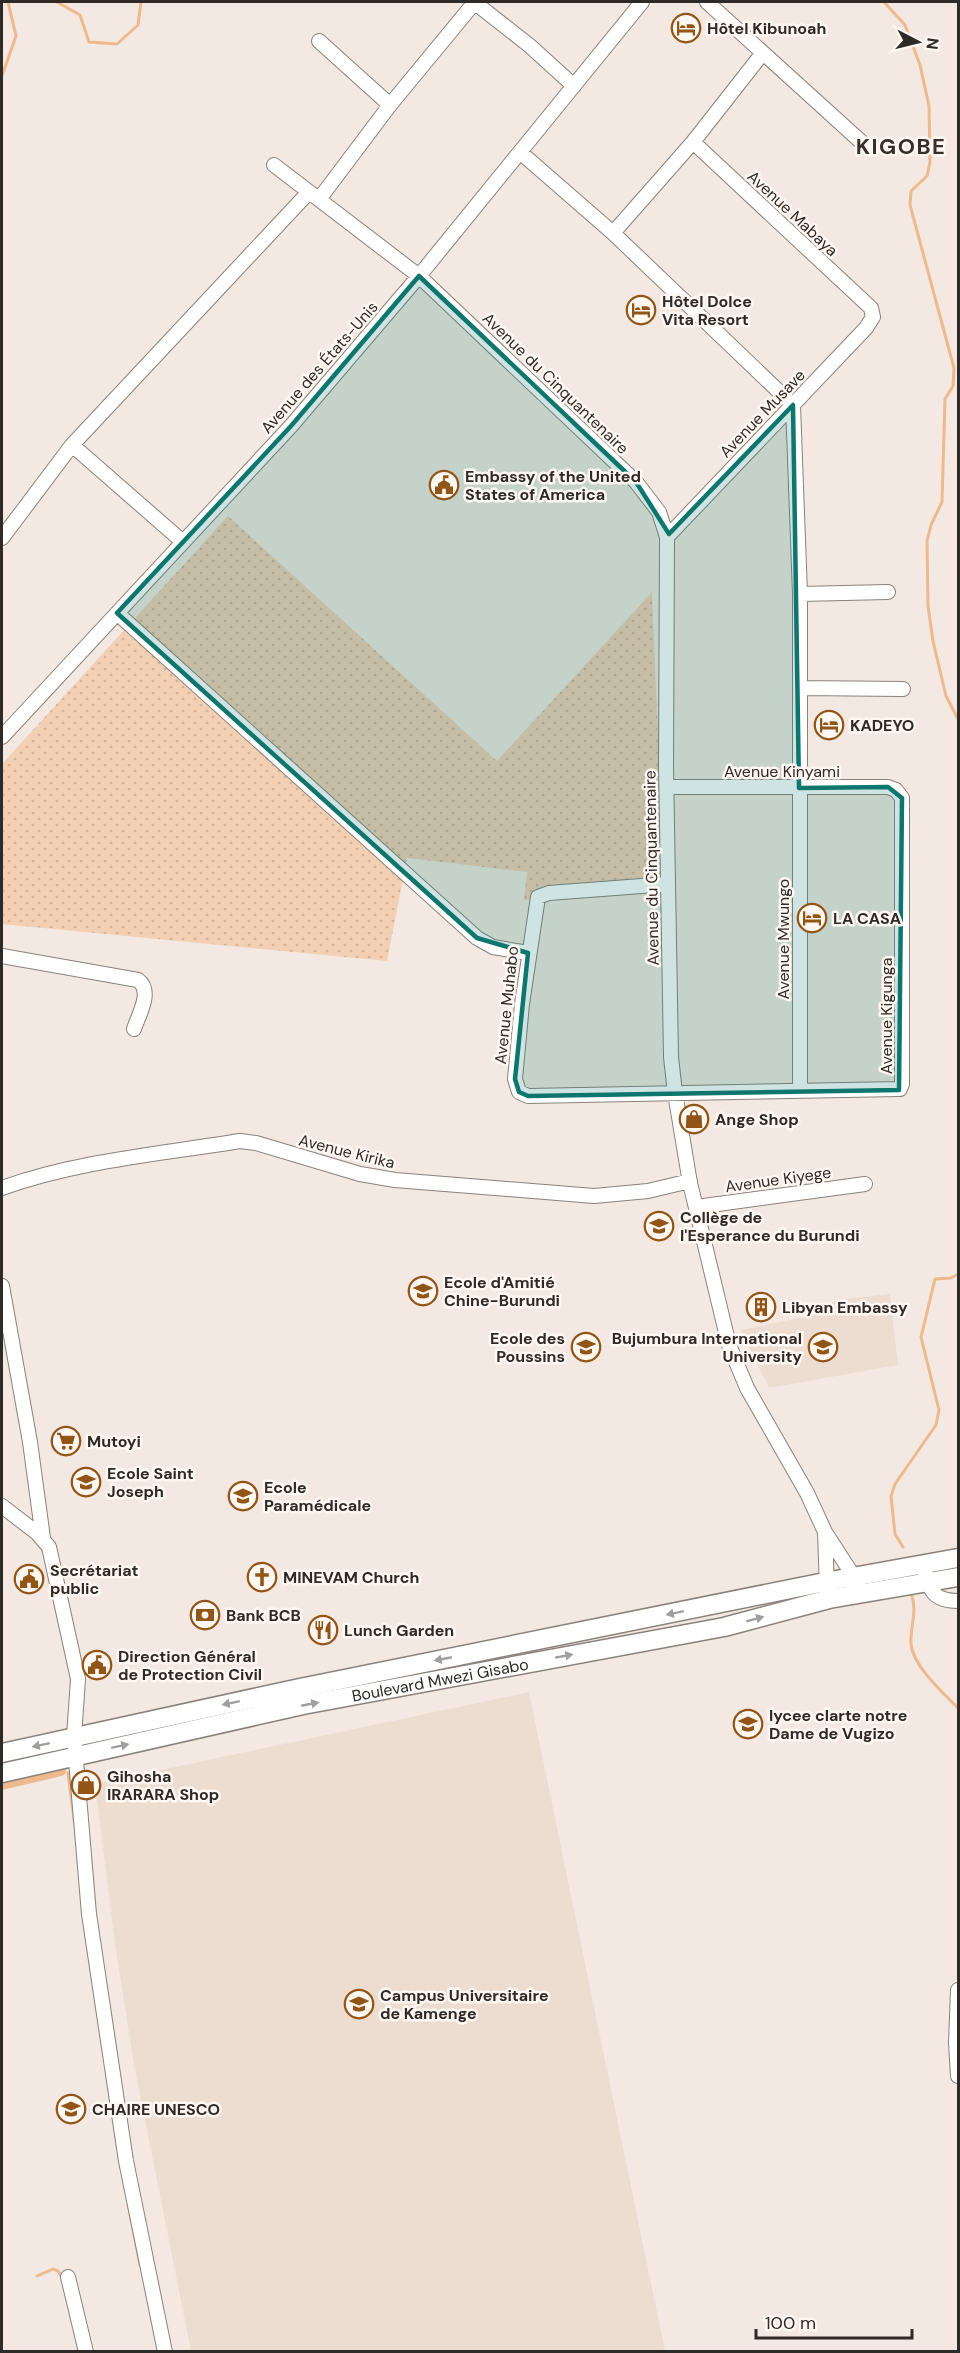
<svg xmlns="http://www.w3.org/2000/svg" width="960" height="2353" font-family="'DM Sans',sans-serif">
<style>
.built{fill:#edddd1}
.grass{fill:url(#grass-dots)}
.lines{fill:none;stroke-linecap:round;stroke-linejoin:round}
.stream{stroke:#edb98e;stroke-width:3}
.canal{stroke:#edb98e;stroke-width:10}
.minor-casing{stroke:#8a817a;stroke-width:16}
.major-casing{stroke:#8a817a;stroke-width:21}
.minor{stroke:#fff;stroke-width:14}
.major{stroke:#fff;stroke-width:18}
.oneway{fill:#a19f9e}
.marked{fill:#0f766e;fill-opacity:0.2;stroke:#0f766e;stroke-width:4.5;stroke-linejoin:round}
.labels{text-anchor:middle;stroke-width:5;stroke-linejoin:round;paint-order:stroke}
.poi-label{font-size:16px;font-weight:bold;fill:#2e2a27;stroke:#fff7f1;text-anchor:start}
.street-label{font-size:16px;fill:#2e2a27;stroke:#fff7f1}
.district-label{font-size:22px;font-weight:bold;letter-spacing:1.5px;fill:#372f2a;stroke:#fff7f1}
</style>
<defs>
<pattern id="grass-dots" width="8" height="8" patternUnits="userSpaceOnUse" patternTransform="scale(1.5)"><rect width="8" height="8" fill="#f3cfb3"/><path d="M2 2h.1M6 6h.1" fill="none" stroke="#d1b29a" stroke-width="1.8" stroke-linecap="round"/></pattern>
</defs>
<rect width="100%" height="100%" fill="#f3e9e2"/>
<path class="built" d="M890,1294L898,1365L769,1388L741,1330L813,1315L836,1300Z
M529,1692L665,2351H191L134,2065L115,1944L95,1784Z"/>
<path class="grass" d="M228,516L497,761L652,592L664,888L524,900L527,872L407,858L387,961L2,924V764Z"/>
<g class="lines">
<path class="stream" d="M57,2L80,15L89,42L117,44L138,25L141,2
M884,2L905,25L920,65L929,106L930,162L927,176L911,191L910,205L954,368L953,386L945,399L942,502L931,525L927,541L928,606L933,641L946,696L958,719
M2,76L16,36L8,2
M903,1547L895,1534L891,1496L895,1484L936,1425L939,1410L921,1337L935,1279L951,1278L958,1274
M911,1593C918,1611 910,1626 911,1644C913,1666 943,1693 958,1708
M68,1773L75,1826
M128,2204L140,2265
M37,2276L53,2269L58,2271L63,2279"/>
<path class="canal" d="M2,1785L61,1771"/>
<g class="minor-casing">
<path id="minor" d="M474,2L530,46L574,86
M707,2L868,148
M319,41L390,105
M520,152L613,233L793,405L800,594V1091
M274,165L419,276L636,482L659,512L667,537L666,766L671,1057L675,1093L690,1183L729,1345L747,1388L807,1493L825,1532L854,1577L856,1585
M320,198L390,105L475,2
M613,233L693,142L762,54
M72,445L183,542
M667,537L866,328L873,317L871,308L693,142
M2,538L72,445L309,192
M800,594L888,592
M117,613L477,938L493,947L528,953
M800,688L903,689
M2,737L291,426L419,276L642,2
M667,787H888L896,790L902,798V1084L900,1089L528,1096L519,1092L515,1079L522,1004L538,897L549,893L668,884
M2,956L138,980C153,991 139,1014 134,1029
M2,1188C77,1161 161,1154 240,1141L256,1143L360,1174L395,1180L594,1196L648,1191L690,1181
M696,1207L865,1184
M2,1286L30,1442L43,1538
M2,1506L37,1533L49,1547L78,1679L74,1737L89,1914L126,2161L165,2352
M825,1532L827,1590
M923,1565C929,1588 931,1601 958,1601
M958,1990L956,2043L958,2076
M68,2277L86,2352"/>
</g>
<g class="major-casing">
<g id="major">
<path d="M2,1753L300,1688L825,1582L958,1558"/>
<path id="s1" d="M2,1773L303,1705L724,1627L829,1599L958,1577"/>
</g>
</g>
<use href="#minor" class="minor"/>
<use href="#major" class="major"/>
</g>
<defs><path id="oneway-solid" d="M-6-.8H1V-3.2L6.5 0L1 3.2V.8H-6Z" transform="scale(1.5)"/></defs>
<g class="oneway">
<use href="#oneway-solid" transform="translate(675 1613) rotate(168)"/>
<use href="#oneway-solid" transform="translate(755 1619) rotate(-15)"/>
<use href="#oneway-solid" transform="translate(564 1656) rotate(-10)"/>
<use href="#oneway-solid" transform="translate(443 1659) rotate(169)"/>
<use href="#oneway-solid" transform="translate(231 1703) rotate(168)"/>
<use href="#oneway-solid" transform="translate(310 1704) rotate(-11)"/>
<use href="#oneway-solid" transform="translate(41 1745) rotate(168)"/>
<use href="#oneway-solid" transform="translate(120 1746) rotate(-12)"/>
</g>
<path class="marked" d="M419,276L636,482L669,534L793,405L799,788L888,787L902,798L899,1090L528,1096L519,1092L515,1079L528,953L477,938L117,613L291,426Z"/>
<defs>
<g id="hotel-ring" transform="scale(1.5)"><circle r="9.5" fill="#fff7f1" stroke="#925518" stroke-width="1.5"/><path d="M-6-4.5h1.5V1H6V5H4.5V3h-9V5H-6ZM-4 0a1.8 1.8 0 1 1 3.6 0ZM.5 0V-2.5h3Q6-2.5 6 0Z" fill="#925518"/></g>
<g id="civic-ring" transform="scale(1.5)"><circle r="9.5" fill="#fff7f1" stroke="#925518" stroke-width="1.5"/><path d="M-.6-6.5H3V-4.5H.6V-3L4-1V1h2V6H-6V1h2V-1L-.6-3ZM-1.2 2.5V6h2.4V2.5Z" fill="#925518"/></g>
<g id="shop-ring" transform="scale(1.5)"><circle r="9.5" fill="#fff7f1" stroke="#925518" stroke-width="1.5"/><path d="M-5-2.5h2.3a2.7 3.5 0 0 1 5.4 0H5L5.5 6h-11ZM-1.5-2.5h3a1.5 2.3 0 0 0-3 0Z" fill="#925518"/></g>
<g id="school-ring" transform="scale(1.5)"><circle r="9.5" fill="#fff7f1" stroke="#925518" stroke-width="1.5"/><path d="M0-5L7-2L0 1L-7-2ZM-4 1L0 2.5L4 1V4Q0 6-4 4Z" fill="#925518"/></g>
<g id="building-ring" transform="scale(1.5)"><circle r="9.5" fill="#fff7f1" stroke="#925518" stroke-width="1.5"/><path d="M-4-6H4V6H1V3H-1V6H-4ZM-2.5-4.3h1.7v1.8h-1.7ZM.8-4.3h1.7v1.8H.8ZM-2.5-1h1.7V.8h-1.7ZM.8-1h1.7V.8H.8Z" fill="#925518"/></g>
<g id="university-ring" transform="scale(1.5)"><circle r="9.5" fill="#fff7f1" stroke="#925518" stroke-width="1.5"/><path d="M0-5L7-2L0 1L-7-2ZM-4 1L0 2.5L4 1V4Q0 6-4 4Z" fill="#925518"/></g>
<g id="supermarket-ring" transform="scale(1.5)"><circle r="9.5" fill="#fff7f1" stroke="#925518" stroke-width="1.5"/><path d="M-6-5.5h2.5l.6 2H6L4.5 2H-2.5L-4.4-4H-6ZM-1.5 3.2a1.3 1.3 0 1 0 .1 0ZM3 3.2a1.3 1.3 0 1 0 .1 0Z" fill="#925518"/></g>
<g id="church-ring" transform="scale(1.5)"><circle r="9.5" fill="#fff7f1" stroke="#925518" stroke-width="1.5"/><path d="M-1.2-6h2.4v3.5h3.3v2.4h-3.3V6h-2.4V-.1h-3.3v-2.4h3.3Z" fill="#925518"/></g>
<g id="bank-ring" transform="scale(1.5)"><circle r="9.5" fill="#fff7f1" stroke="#925518" stroke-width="1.5"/><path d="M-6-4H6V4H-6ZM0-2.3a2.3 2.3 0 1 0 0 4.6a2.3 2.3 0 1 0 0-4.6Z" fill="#925518"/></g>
<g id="restaurant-ring" transform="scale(1.5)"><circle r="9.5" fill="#fff7f1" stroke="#925518" stroke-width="1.5"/><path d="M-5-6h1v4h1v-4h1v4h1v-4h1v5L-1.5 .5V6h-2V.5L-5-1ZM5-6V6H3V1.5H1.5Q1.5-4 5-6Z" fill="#925518"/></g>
</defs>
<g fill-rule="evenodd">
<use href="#hotel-ring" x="686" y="28"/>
<use href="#hotel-ring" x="641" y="310"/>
<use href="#civic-ring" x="444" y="485"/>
<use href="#hotel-ring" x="829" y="725"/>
<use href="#hotel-ring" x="812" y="918"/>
<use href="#shop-ring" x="694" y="1119"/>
<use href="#school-ring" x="659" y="1226"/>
<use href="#school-ring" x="423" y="1291"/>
<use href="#building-ring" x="761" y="1307"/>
<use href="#school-ring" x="586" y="1347"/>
<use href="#university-ring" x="823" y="1347"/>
<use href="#supermarket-ring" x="66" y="1441"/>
<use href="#school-ring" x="86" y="1482"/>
<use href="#university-ring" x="243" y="1496"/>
<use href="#church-ring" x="262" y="1577"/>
<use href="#civic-ring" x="29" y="1579"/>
<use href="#bank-ring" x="205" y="1615"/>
<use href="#restaurant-ring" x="323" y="1630"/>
<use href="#civic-ring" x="97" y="1665"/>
<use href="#university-ring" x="748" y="1724"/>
<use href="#shop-ring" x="86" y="1785"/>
<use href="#university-ring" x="359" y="2004"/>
<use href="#university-ring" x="71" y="2109"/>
</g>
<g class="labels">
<g class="poi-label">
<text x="707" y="34">Hôtel Kibunoah</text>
<text x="662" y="307">Hôtel Dolce<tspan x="662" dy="18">Vita Resort</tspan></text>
<text x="465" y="482">Embassy of the United<tspan x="465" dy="18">States of America</tspan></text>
<text x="850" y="731">KADEYO</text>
<text x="833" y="924">LA CASA</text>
<text x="715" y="1125">Ange Shop</text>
<text x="680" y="1223">Collège de<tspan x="680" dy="18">l'Esperance du Burundi</tspan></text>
<text x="444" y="1288">Ecole d'Amitié<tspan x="444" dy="18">Chine-Burundi</tspan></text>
<text x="782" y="1313">Libyan Embassy</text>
<text x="565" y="1344" text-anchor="end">Ecole des<tspan x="565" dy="18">Poussins</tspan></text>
<text x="802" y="1344" text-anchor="end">Bujumbura International<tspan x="802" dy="18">University</tspan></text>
<text x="87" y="1447">Mutoyi</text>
<text x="107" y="1479">Ecole Saint<tspan x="107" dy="18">Joseph</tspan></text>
<text x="264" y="1493">Ecole<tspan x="264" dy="18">Paramédicale</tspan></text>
<text x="50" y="1576">Secrétariat<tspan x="50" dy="18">public</tspan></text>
<text x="283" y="1583">MINEVAM Church</text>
<text x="226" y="1621">Bank BCB</text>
<text x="344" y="1636">Lunch Garden</text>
<text x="118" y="1662">Direction Général<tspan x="118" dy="18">de Protection Civil</tspan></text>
<text x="769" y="1721">lycee clarte notre<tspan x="769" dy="18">Dame de Vugizo</tspan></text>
<text x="107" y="1782">Gihosha<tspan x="107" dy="18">IRARARA Shop</tspan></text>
<text x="380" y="2001">Campus Universitaire<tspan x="380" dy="18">de Kamenge</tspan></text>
<text x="92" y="2115">CHAIRE UNESCO</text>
</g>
<g class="street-label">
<text transform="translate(793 213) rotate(43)" y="6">Avenue Mabaya</text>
<text transform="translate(319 367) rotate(-49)" y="6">Avenue des États-Unis</text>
<text transform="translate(556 383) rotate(44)" y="6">Avenue du Cinquantenaire</text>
<text transform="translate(762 413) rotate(-46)" y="6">Avenue Musave</text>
<text x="782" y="777">Avenue Kinyami</text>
<text transform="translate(651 868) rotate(-91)" y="6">Avenue du Cinquantenaire</text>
<text transform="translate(783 939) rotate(-90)" y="6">Avenue Mwungo</text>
<text transform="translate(506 1005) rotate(-84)" y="6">Avenue Muhabo</text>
<text transform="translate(886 1016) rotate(-90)" y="6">Avenue Kigunga</text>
<text transform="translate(347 1151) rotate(14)" y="6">Avenue Kirika</text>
<text transform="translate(778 1179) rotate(-8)" y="6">Avenue Kiyege</text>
<text dy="6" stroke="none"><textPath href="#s1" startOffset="448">Boulevard Mwezi Gisabo</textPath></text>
</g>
<g class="district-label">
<text x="901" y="154">KIGOBE</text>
</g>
</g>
<rect width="960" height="2353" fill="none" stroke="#2e2a27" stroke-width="6"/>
<g transform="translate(918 42) rotate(97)" stroke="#fff7f1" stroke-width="4.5" paint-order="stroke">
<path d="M0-4.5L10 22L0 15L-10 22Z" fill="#2e2a27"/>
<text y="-9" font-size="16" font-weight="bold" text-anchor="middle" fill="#2e2a27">N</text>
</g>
<path d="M756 2329v9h156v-9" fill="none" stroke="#2e2a27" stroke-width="3"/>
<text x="765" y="2329" font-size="18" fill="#2e2a27" stroke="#fff7f1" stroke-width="4.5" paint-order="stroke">100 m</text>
</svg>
